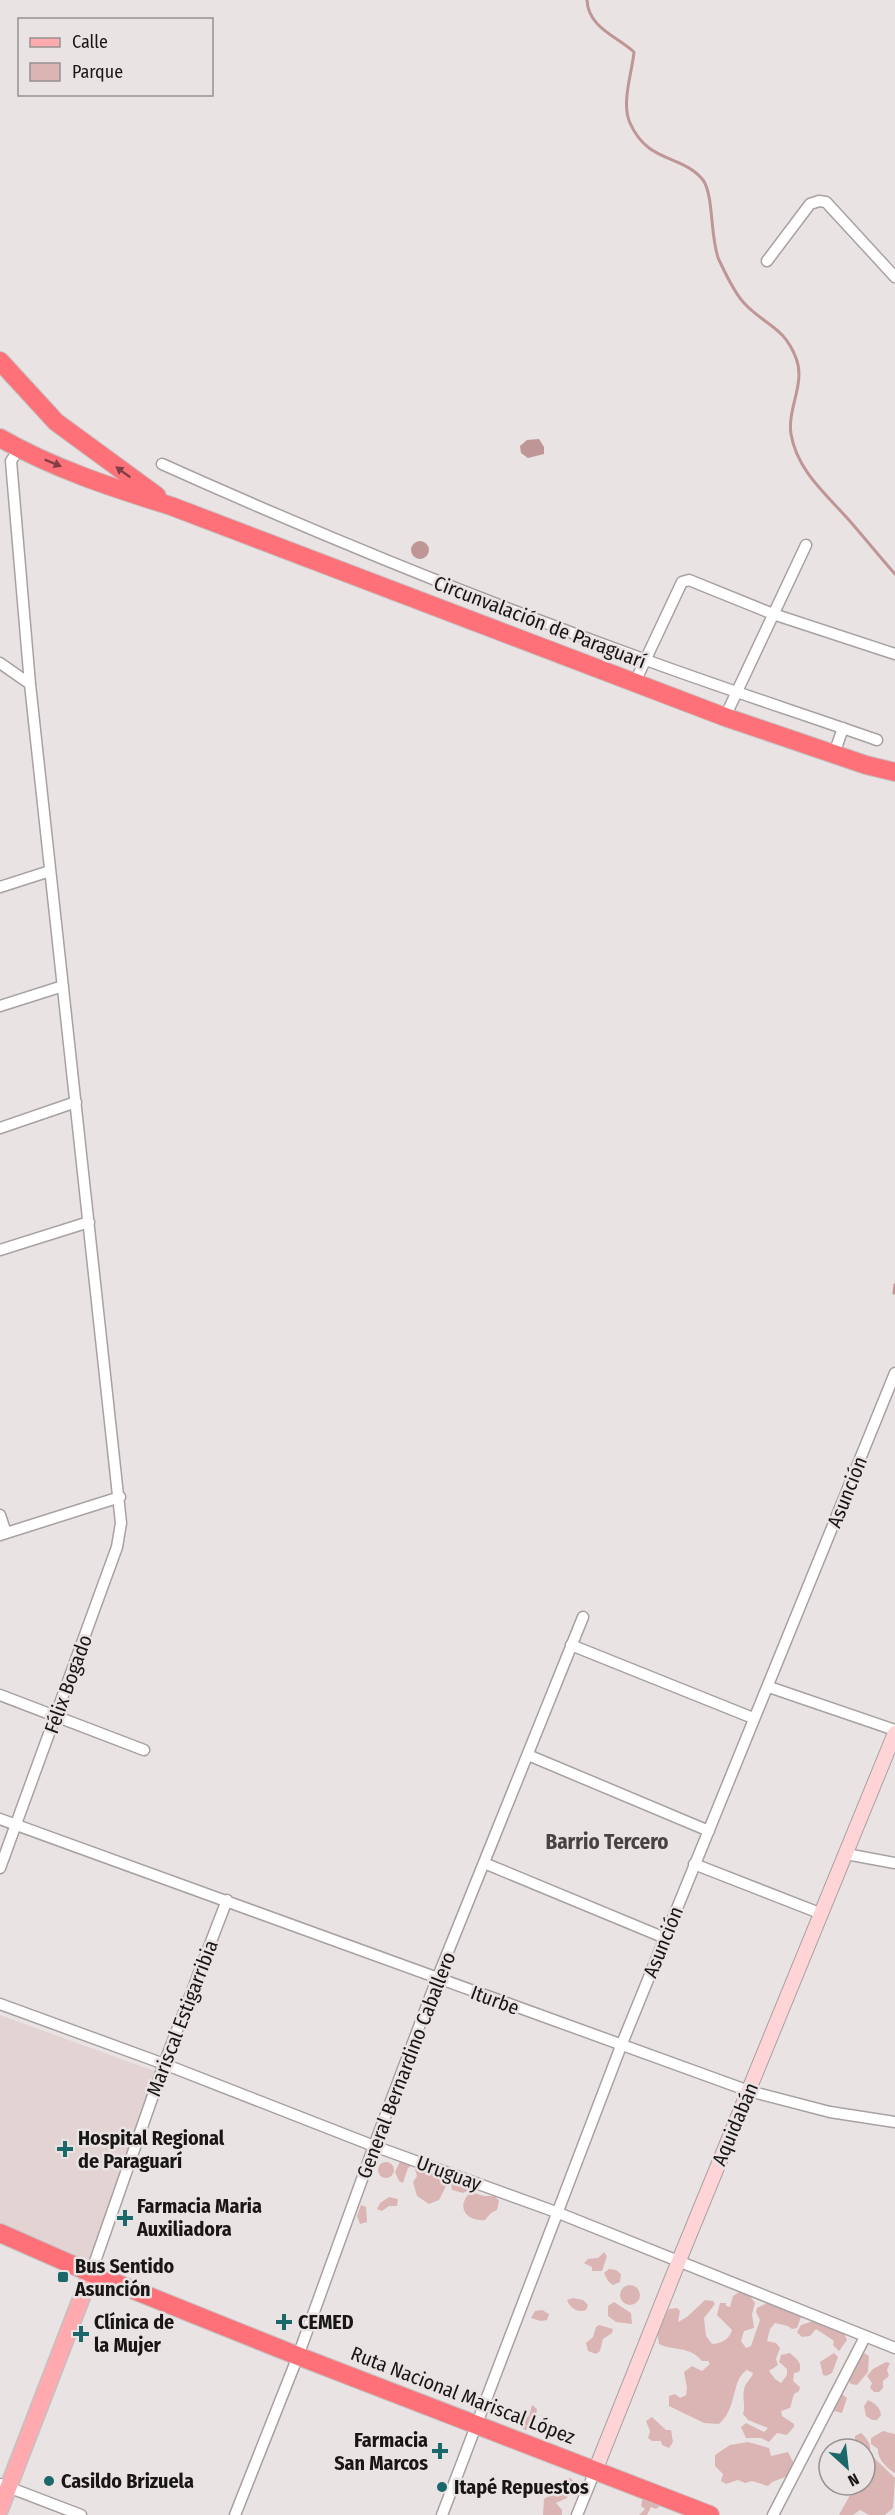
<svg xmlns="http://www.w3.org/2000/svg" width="895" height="2515" font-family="'Fira Sans Condensed',sans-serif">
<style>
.built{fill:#e3d3d3}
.green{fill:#dbb5b4}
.water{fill:#bf9695}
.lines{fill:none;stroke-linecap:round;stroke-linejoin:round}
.stream{stroke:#bf9695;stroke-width:3}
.street-casing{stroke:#a8a1a1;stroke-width:13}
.secondary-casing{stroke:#a8a1a1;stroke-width:16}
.primary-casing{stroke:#c3c2c2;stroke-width:19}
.highway-casing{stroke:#c3c2c2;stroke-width:20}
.street{stroke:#fff;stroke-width:10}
.secondary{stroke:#ffd4d7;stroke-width:14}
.primary{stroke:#feaaaf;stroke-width:16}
.highway{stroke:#fe7179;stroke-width:18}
.oneway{fill:#803f43}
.poi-dot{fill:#1b686b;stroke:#eae3e3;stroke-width:2}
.labels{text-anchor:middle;stroke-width:5;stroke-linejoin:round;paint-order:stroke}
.street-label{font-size:20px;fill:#191616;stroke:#eae3e3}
.poi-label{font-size:20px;font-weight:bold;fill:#191616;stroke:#eae3e3;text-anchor:start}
.neighbourhood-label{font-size:21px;font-weight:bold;fill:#484242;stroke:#eae3e3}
</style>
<rect width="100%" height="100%" fill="#eae3e3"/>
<path class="built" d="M0,2015L157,2072L91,2263L0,2226Z"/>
<path class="green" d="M401,2159L413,2165L408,2168L403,2183L399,2181L395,2172Z
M378 2170a8 8 0 1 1 16 0a8 8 0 1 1-16 0Z
M418,2168C434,2172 440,2170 446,2186L439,2200L429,2204L417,2196L413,2182L417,2176L415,2169Z
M450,2179L466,2184L467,2191L463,2193L452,2190Z
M471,2192L484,2196H495L499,2201L497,2210L491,2213L485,2220C466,2222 455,2206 471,2192Z
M389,2197L398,2199L397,2206H389L382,2211L377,2209L380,2203Z
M361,2205L366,2207L367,2222L360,2224L357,2216Z
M604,2252L607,2256L602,2271H592V2267L584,2263L588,2259L598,2258Z
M609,2269L616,2270L621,2274L620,2282L613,2285L608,2281L604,2273Z
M620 2295a10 10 0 1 1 20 0a10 10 0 1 1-20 0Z
M739,2292L750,2296L755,2303L752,2314L754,2328L744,2331L741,2341L746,2348L751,2346L760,2320L756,2312L757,2308L767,2303L801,2317L797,2328L792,2329L788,2326L775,2323L770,2329L767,2341L776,2343L780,2348L776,2359L778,2365L769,2371L775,2379L781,2383L787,2375V2369L779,2362L781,2355L790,2353C796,2359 803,2362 799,2372L794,2373L793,2381L800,2387L799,2391L794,2394L790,2408L781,2411L782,2416L794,2424V2427L787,2435L777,2433L769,2442L761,2438H746L741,2427L746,2423L764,2432L768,2428L748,2420L743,2414C746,2405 742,2399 744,2390C745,2382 751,2380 753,2373L747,2370C731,2379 738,2408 719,2424L704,2423L669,2406V2396L675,2394L680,2398L686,2395L687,2388L684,2372L692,2366L702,2371L710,2364L708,2361H702C690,2346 674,2351 659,2344L657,2331L669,2309L677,2308L680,2311L678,2322L687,2317L705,2300L713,2301L715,2304L704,2318L706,2336L712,2344C720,2344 730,2339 732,2330L717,2315L720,2303H726V2306L730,2307L733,2296Z
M573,2298L583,2300L588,2305L586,2310C577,2313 570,2308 567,2300Z
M614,2302L631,2313L632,2324L616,2322L608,2316V2306Z
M542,2310L549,2314L547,2320L541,2321L531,2318L535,2311Z
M816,2320L844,2333L847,2340L839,2351L833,2345L834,2341L816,2329L810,2336L802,2337L797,2332L801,2325Z
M599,2325L613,2329L612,2333L603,2339L600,2351L596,2354L588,2351L586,2343L593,2337L596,2327Z
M834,2353L838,2357L832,2373L826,2376L823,2375L820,2362Z
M864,2353L869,2356L868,2372L857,2385L851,2384C847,2378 840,2362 850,2357C853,2355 859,2355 864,2353Z
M886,2362L890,2363L887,2370L889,2376L883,2381V2388L879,2392H874L870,2388L872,2383L867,2376L873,2369Z
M842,2394L847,2398L842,2413L834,2411L838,2396Z
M868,2400C875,2403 880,2407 881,2415L877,2420H872L866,2416L864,2406Z
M532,2405L537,2409L534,2428L525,2430L521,2426L522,2421L529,2416Z
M652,2417L666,2430H671L673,2442L669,2448L662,2445L661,2441H652L648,2438L650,2431L646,2421Z
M883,2431L895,2434V2473C887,2468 877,2459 878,2449L871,2444V2438Z
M861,2433C867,2438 873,2446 869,2453L865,2456V2449L849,2448L855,2441V2436Z
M748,2442L769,2448L771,2456L788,2452L794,2464L788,2476L772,2482L768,2486L752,2481L745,2483L738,2480L726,2484L721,2481L723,2474L715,2466V2455L730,2445Z
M872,2456L895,2478L893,2508L885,2515H869L860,2510L853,2515H839L851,2493L852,2489L845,2485H865V2461Z
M570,2478L579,2485L577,2493H569L567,2498L556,2503L562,2510V2515H543L544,2499C557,2490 561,2497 564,2479Z
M659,2486L662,2488V2504L656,2509L651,2507L647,2515H639L645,2509L641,2506L644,2493Z"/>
<path class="water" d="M539,439L544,447V454L528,458L521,453L520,446L527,440Z
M411 550a9 9 0 1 1 18 0a9 9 0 1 1-18 0Z"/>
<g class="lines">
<path class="stream" d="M587,0C588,27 616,36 634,52C632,73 621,103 630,123C648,164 682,154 703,180C714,195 710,240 719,260C726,274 733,291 744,303C764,325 784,326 796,358C806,383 787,409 791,434C797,470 825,493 848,519C864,537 879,556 895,574
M894,1293L895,1285"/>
<g class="street-casing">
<path id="street" d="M767,261L810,204L819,201L826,202L895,277
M162,464C320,535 482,601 646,660C722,688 800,713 877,740
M0,663L30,684
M635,682L682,582L689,580L773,614L895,654
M725,717L806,545
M834,754L843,728
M0,887L50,871
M0,1006L63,986
M0,1128L76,1102
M0,1250L89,1222
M0,1515L6,1533
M0,1535L120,1497
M571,1645L753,1718
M769,1687L895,1730
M0,1695L144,1750
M528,1755L709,1831
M0,1819L749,2091L830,2112L895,2122
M846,1854L895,1863
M484,1863L665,1938
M694,1864L822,1914
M0,1868L117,1547L121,1523L30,684L11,461L19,449
M0,2004L164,2064L374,2146L556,2212L895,2348
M91,2273L164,2064L227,1900
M0,2484L81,2515
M235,2515L298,2356L374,2146L437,1979L583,1617
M442,2515L621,2046L895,1373
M577,2515L595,2471
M773,2515L865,2337"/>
</g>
<g class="secondary-casing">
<path id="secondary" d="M595,2471L678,2263L895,1733"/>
</g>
<g class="primary-casing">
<path id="primary" d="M0,2509L91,2273"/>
</g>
<g class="highway-casing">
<path id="highway" d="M0,361L56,422L157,496
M0,438C52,468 113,488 171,506L725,717L866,765L895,772
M0,2233L91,2273L298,2356L710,2515"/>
</g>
<use href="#street" class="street"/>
<use href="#secondary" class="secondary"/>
<use href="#primary" class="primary"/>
<use href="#highway" class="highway"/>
</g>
<defs><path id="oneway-solid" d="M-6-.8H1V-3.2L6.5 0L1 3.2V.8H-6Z" transform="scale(1.5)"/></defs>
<g class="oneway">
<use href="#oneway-solid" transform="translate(53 463) rotate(22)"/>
<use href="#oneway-solid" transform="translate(123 472) rotate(-144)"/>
</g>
<g class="poi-dot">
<path d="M62 2140h6v6h6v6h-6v6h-6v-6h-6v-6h6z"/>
<path d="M122 2209h6v6h6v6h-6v6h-6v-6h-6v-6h6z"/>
<rect x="57" y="2271" width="12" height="12" rx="3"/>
<path d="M281 2313h6v6h6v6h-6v6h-6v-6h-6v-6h6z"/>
<path d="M78 2325h6v6h6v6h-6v6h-6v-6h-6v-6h6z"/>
<path d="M437 2442h6v6h6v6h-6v6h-6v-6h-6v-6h6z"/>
<circle cx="49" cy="2481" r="6"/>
<circle cx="442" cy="2487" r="6"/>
</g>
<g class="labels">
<g class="street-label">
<text transform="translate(540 622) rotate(21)" y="7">Circunvalación de Paraguarí</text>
<text transform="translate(847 1492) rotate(-68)" y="7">Asunción</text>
<text transform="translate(68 1684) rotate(-70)" y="7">Félix Bogado</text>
<text transform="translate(663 1942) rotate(-68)" y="7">Asunción</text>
<text transform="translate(495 2000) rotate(20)" y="7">Iturbe</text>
<text transform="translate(182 2018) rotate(-69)" y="7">Mariscal Estigarribia</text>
<text transform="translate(406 2065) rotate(-69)" y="7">General Bernardino Caballero</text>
<text transform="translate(735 2124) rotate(-67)" y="7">Aquidabán</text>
<text transform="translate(449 2173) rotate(20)" y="7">Uruguay</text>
<text transform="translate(463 2395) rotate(21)" y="7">Ruta Nacional Mariscal López</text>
</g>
<g class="poi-label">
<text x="78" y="2145">Hospital Regional<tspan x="78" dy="23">de Paraguarí</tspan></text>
<text x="137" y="2213">Farmacia Maria<tspan x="137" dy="23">Auxiliadora</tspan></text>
<text x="75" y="2273">Bus Sentido<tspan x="75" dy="23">Asunción</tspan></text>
<text x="94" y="2329">Clínica de<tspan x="94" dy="23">la Mujer</tspan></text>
<text x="298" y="2329">CEMED</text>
<text x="428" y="2447" text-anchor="end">Farmacia<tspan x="428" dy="23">San Marcos</tspan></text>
<text x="61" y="2488">Casildo Brizuela</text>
<text x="454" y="2494">Itapé Repuestos</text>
</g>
<g class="neighbourhood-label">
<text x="607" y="1849">Barrio Tercero</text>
</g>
</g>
<rect x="18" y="18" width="195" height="78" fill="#eae3e3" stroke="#969191" stroke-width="1.5"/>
<rect x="30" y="38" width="30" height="9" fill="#feaaaf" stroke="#969191" stroke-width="1.5"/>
<text x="72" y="48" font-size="18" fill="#191616">Calle</text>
<rect x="30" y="63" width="30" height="18" fill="#dbb5b4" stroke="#969191" stroke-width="1.5"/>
<text x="72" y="78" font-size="18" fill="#191616">Parque</text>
<g transform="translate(847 2467) rotate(153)"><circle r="28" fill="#eae3e3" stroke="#969191" stroke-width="1.5"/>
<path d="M0-4.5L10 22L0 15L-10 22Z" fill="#1b686b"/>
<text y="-9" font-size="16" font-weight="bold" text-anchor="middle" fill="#191616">N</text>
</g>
</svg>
